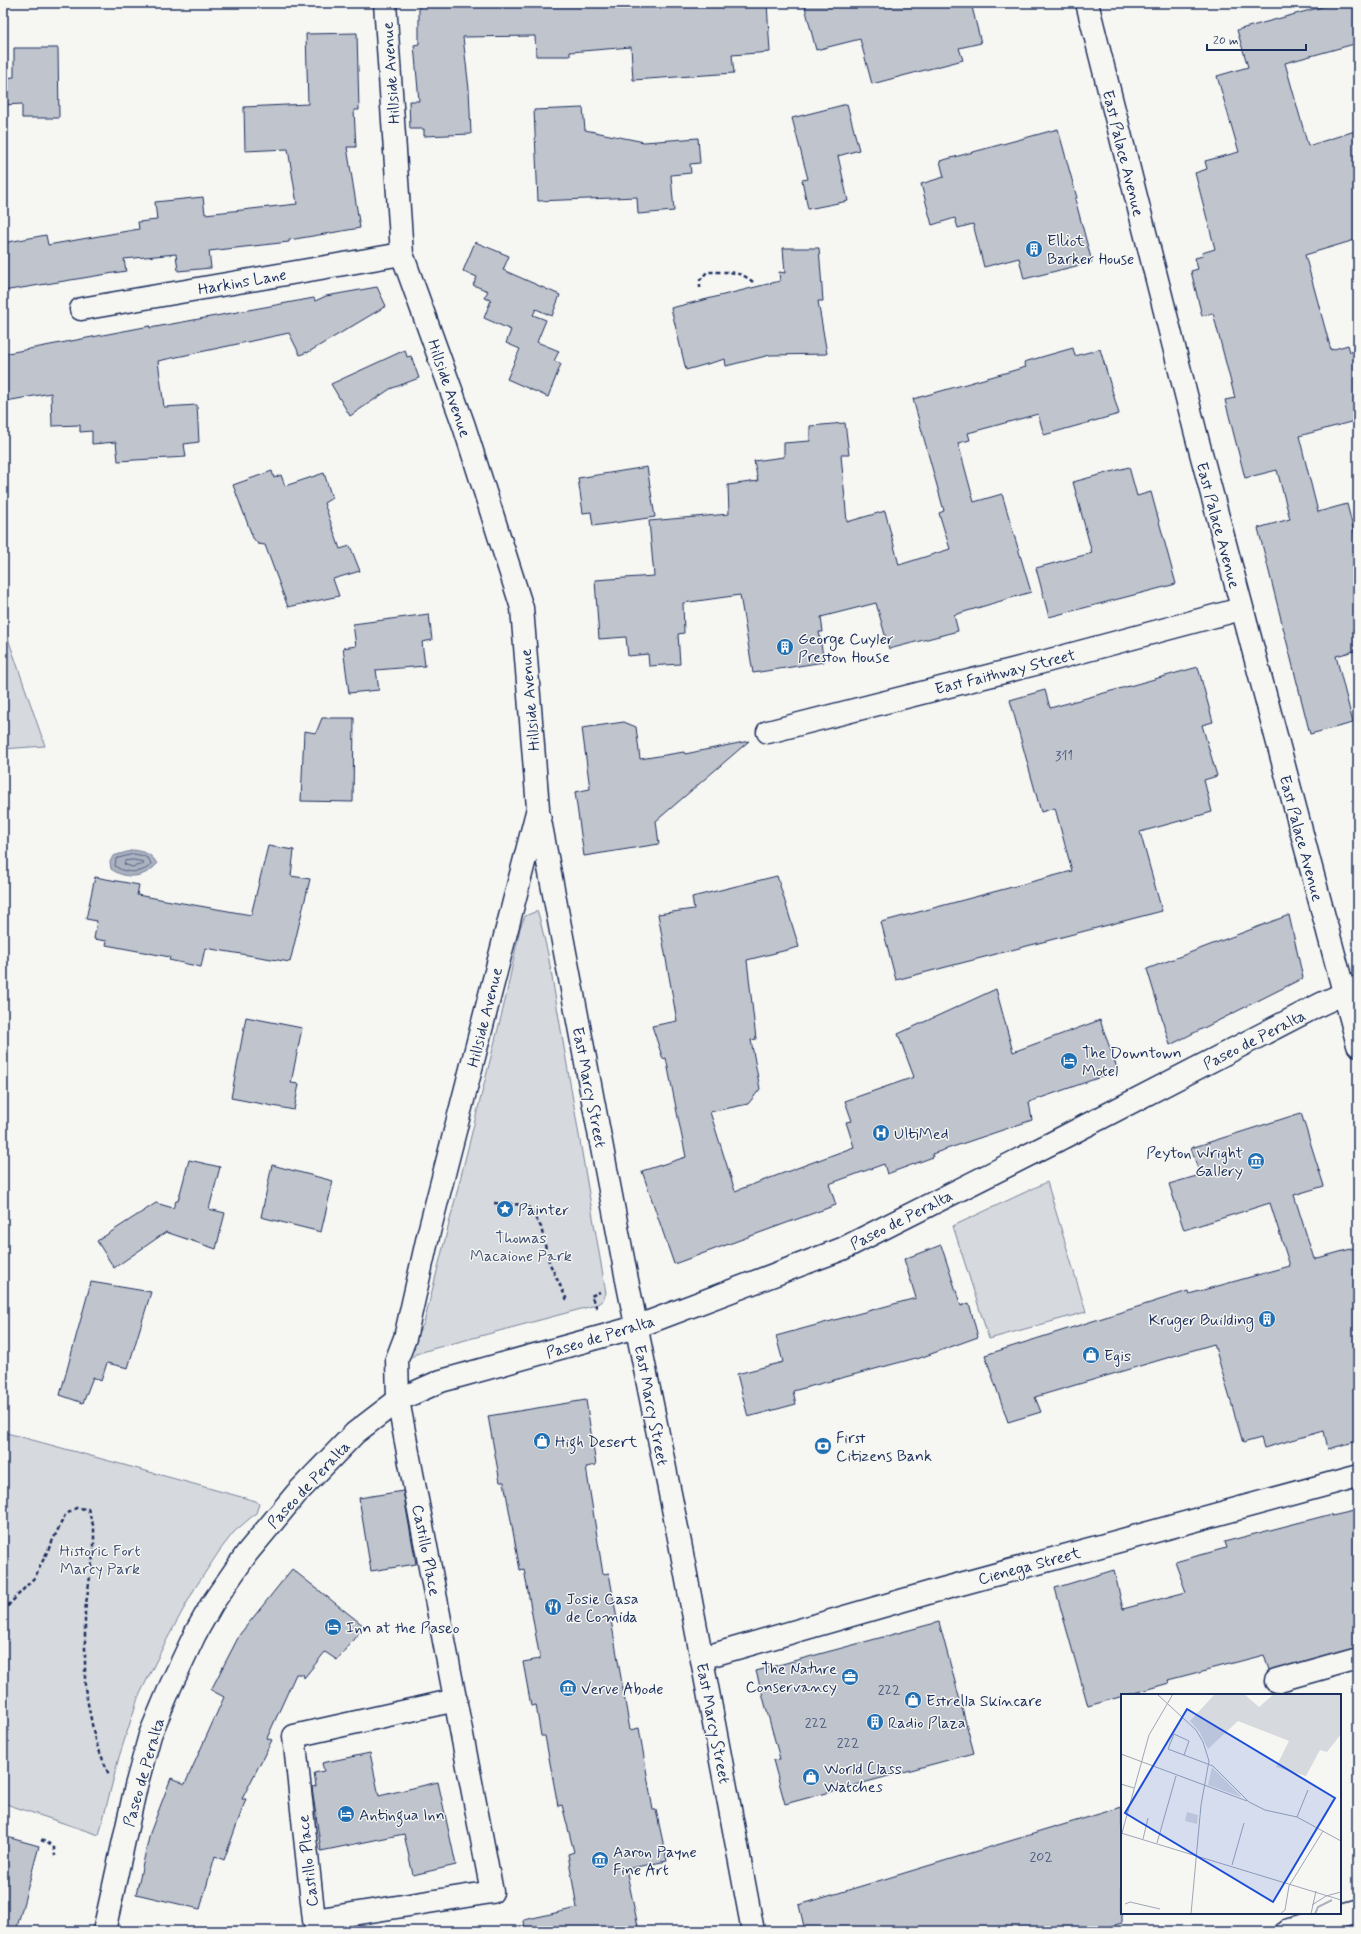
<svg xmlns="http://www.w3.org/2000/svg" width="1361" height="1934" font-family="Mynerve,sans-serif">
<style>
.green{fill:#d6d9dd;stroke:#78849e}
.water{fill:#abb2c0;stroke:#717e99}
.lines{fill:none;stroke-linecap:round;stroke-linejoin:round}
.shore{stroke:#556385;stroke-width:1}
.building{fill:#c0c4cd;stroke:#1b2f5e}
.minor-casing{stroke:#1b2f5e;stroke-width:25}
.major-casing{stroke:#1b2f5e;stroke-width:25}
.path{stroke:#1b2f5e;stroke-width:2.5;stroke-dasharray:4 3;stroke-linecap:butt}
.minor{stroke:#f6f6f2;stroke-width:22}
.major{stroke:#f6f6f2;stroke-width:22}
.labels{text-anchor:middle;stroke-width:3;stroke-linejoin:round;paint-order:stroke}
.number-label{font-size:14px;fill:#44547a}
.street-label{font-size:16px;fill:#1b2f5e;stroke:#f6f6f2}
.poi-label{font-size:16px;fill:#1b2f5e;stroke:#f6f6f2;text-anchor:start}
.park-label{font-size:16px;fill:#405177;stroke:#f6f6f2}
.inset-river{fill:none;stroke:#abb2c0;stroke-width:2}
.inset-road{fill:none;stroke:#9ea6b7;stroke-width:1}
.view{fill:#1d4ed8;fill-opacity:0.15;stroke:#1d4ed8;stroke-width:2}
.inset-edge{fill:none;stroke:#1b2f5e;stroke-width:2}
</style>
<rect width="100%" height="100%" fill="#f6f6f2"/>
<filter id="ink" filterUnits="userSpaceOnUse"><feTurbulence type="fractalNoise" baseFrequency=".025" numOctaves="2"/><feDisplacementMap in="SourceGraphic" scale="8" xChannelSelector="R" yChannelSelector="G"/><feConvolveMatrix kernelMatrix="1 2 1 2 8 2 1 2 1" color-interpolation-filters="sRGB"/></filter>
<g filter="url(#ink)">
<path class="green" d="M3,624L45,746L3,749Z
M537,911L539,916L548,954L606,1293L603,1300L596,1305L432,1349L416,1354L409,1360L405,1354L424,1323L505,1001L520,928L525,916Z
M1047,1182L1086,1312L989,1339L953,1226Z
M3,1432L256,1501L259,1504L256,1513L234,1532L220,1550L195,1588L165,1643L138,1698L119,1757L99,1835L3,1803Z"/>
<path class="water" d="M134,850C145,852 152,854 157,864C145,878 126,880 111,869L110,862L113,856Z"/>
<g class="lines">
<path class="shore" d="M134,854C141,855 150,857 151,864C144,874 125,874 115,866L116,859Z
M134,860L143,862L144,864L132,867L124,864L125,861Z"/>
</g>
<path class="building" d="M419,3H767L770,52L732,55L734,73L633,80L631,47L570,52V56H536L535,36L463,37L469,89L471,134L424,136V129H410L409,101H419L414,45L419,44Z
M804,3H971L981,43L959,48L963,60L872,84L860,39L816,50Z
M1336,3H1358V43L1285,63L1308,146L1358,130V239L1305,255L1331,350L1348,345L1350,352L1358,349V420L1299,436L1318,512L1347,504L1358,548V650L1336,656L1353,723L1310,734L1258,528L1290,519L1277,470L1245,478L1225,400L1235,398L1213,313L1202,316L1191,271L1198,269L1195,258L1203,256L1202,253L1215,249L1195,173L1207,169L1205,161L1239,152L1217,76L1248,67L1237,30Z
M357,33L359,110H354L356,147H347L360,228L289,240V242L209,251L211,268L178,271L176,254L124,259L126,271L3,291V243L46,235L48,245L139,229L138,222L157,220L155,202L203,197L205,214L297,204L288,149L245,151L244,107L308,104L306,34Z
M14,48H58L59,118H22V104L3,105V78L14,77Z
M847,104L859,150L838,156L848,201L808,209L802,180L808,179L792,118Z
M583,108L585,130L644,142L698,138L700,163L690,164L691,173L671,175L674,211L638,214L637,197L538,201L534,110Z
M1058,129L1077,198L1075,199L1092,262L1024,279L1019,258L984,267L973,224L958,228L955,218L932,225L921,184L944,177L940,161Z
M475,242L509,256L503,270L560,295L552,316L536,309L533,315L546,320L537,342L559,351L554,361L561,364L548,397L507,379L520,349L506,343L511,330L484,318L491,300L484,298L488,291L473,285L477,277L463,271Z
M783,248H819L823,301H818L827,354L770,355L726,366L725,359L686,370L671,308L780,281L779,272L785,273Z
M377,287L386,306L307,353V352L300,355L289,333L158,361L164,407L197,405L199,442L184,444L186,457L118,461L116,442L92,444V431L80,432V425L52,426L51,393L6,401L3,385V354L150,326V328L314,298L315,301L326,296Z
M1073,348L1075,356L1100,349L1119,414L1044,435L1038,414L968,433L970,440L958,443L974,502L1002,494L1031,592L954,615L958,631L889,649L876,603L821,617L823,632H819L824,662L753,673L740,595L683,603L684,633L678,634L680,664L649,666L648,654L628,656L626,637L599,639L595,580L654,576L649,521L729,514L728,485L758,481L754,461L784,457V443L810,441V426L845,423L849,455H841L847,522L885,511L899,565L950,549L939,513L944,511L913,399L1026,367L1024,362Z
M405,350L407,357L411,356L419,378L390,389L350,416L331,384Z
M647,467L655,517L593,526L591,512L583,513L578,478Z
M1129,467L1137,496L1151,492L1176,584L1049,617L1036,568L1092,553L1073,482Z
M272,471L274,478L281,475L285,486L324,473L332,498L324,503L340,549L350,546L360,571L333,579L339,596L288,607L265,545L258,544L253,538L233,485Z
M429,614L432,640L422,642L425,666L376,670L379,690L349,693L343,648L356,646L353,624Z
M1198,667L1213,722L1202,725L1217,776L1204,780L1212,812L1140,832L1162,911L896,980L881,922L1072,871L1055,808L1041,812L1010,700L1045,690L1050,708Z
M322,718H354L353,802L301,801L304,731L316,733Z
M624,722L636,727L640,759L684,752L685,754L749,741L656,821L659,844L584,856L575,792L590,789L582,728Z
M268,846L294,850L291,876L310,879L290,962L205,948L201,967L169,960L170,957L106,945L107,941L94,939L97,921L86,919L95,877L139,885L137,895L251,915Z
M777,876L799,947L747,960L756,1039L751,1040L760,1089L748,1104L710,1112L735,1191L854,1147L846,1122L852,1121L845,1101L914,1077L898,1034L996,989L1013,1052L1100,1020L1118,1071L1029,1102L1032,1120L932,1154L933,1157L887,1174L884,1164L829,1184L836,1205L674,1264L642,1171L686,1157L666,1058L663,1059L652,1026L677,1021L658,914L694,909L692,897Z
M1289,915L1303,978L1170,1045L1147,969Z
M246,1017L302,1028L291,1083L299,1084L294,1110L231,1098Z
M1301,1113L1324,1186L1294,1195L1314,1259L1358,1247V1441L1328,1449L1324,1431L1264,1448L1261,1438L1243,1443L1214,1344L1035,1397L1041,1412L1008,1422L985,1355L1188,1291L1189,1294L1290,1266L1270,1203L1184,1230L1169,1184L1200,1175L1191,1148Z
M189,1160L220,1167L209,1209L225,1213L216,1249L166,1232L114,1268L97,1241L156,1203L173,1208L176,1201H178Z
M272,1165L333,1181L321,1232L261,1217Z
M941,1245L961,1306L969,1303L978,1337L917,1359L916,1358L793,1391L796,1404L748,1417L737,1374L783,1362L776,1336L916,1298L904,1259Z
M91,1282L151,1292L128,1368L107,1363L101,1381L93,1377L83,1403L60,1395Z
M586,1400L596,1465L586,1467L603,1574L609,1573L617,1619L611,1620L630,1730L639,1728L653,1810H656L667,1861L626,1869L639,1931H525L524,1920L577,1908L568,1854L574,1852L562,1805L558,1806L545,1736H541L536,1705L531,1706L523,1662L540,1659L524,1569L520,1570L504,1482H500L488,1416Z
M403,1491L416,1564L371,1571L359,1498Z
M1358,1510V1646L1269,1671L1264,1655L1168,1680L1169,1683L1088,1706L1055,1588L1114,1570L1123,1609L1186,1592L1175,1562L1226,1548L1224,1542L1332,1514V1516Z
M292,1569L364,1626L337,1660L325,1652L304,1678L303,1674H296L267,1738L272,1740L242,1799H246L224,1860L215,1856L200,1909L136,1894L150,1833L171,1778L185,1784L224,1697L211,1690L240,1634Z
M939,1622L974,1753L785,1804L773,1760L780,1759L756,1671Z
M370,1753L379,1796L438,1782L456,1865L413,1875L404,1834L321,1851L312,1787L316,1786L314,1773L324,1771L322,1763Z
M1122,1807V1923L1093,1931H805L799,1905Z
M3,1836L39,1846L16,1931H3Z"/>
<g class="lines">
<g class="minor-casing">
<path id="minor" d="M385,3L402,254L464,426L522,608L538,808L429,1232L405,1338L397,1359L398,1400L492,1892L314,1920L294,1736L456,1700
M1087,3L1197,438L1358,1045
M81,309L402,254
M768,732L1039,663L1241,609
M539,815L627,1280L680,1543L753,1931
M702,1658L935,1591L1358,1476
M1276,1681L1358,1658
M1288,1931L1358,1911"/>
</g>
<g class="major-casing">
<path id="major" d="M104,1931L136,1786L150,1735L171,1685L195,1634L212,1604L247,1553L296,1494L355,1433L398,1400L441,1381L636,1327L842,1249L1058,1140L1321,1004L1358,987"/>
</g>
<path class="path" d="M700,288V280L707,272C725,272 739,270 753,282
M494,1203L527,1205L541,1227L549,1262L568,1302
M597,1308L591,1296L600,1292
M3,1611L35,1577L65,1515L76,1508L88,1509L94,1528V1549L85,1611V1688L95,1740L109,1775
M41,1840L48,1843L54,1848L55,1856"/>
<use href="#minor" class="minor"/>
<use href="#major" class="major"/>
</g>
</g>
<defs>
<g id="building-disc" transform="scale(0.9)"><circle r="9.5" fill="#1f6fb2" stroke="#f6f6f2"/><path d="M-4-6H4V6H1V3H-1V6H-4ZM-2.5-4.3h1.7v1.8h-1.7ZM.8-4.3h1.7v1.8H.8ZM-2.5-1h1.7V.8h-1.7ZM.8-1h1.7V.8H.8Z" fill="#fff"/></g>
<g id="hotel-disc" transform="scale(0.9)"><circle r="9.5" fill="#1f6fb2" stroke="#f6f6f2"/><path d="M-6-4.5h1.5V1H6V5H4.5V3h-9V5H-6ZM-4 0a1.8 1.8 0 1 1 3.6 0ZM.5 0V-2.5h3Q6-2.5 6 0Z" fill="#fff"/></g>
<g id="hospital-disc" transform="scale(0.9)"><circle r="9.5" fill="#1f6fb2" stroke="#f6f6f2"/><path d="M-5-5h3v3.5h4V-5h3V5h-3V1.5h-4V5h-3Z" fill="#fff"/></g>
<g id="museum-disc" transform="scale(0.9)"><circle r="9.5" fill="#1f6fb2" stroke="#f6f6f2"/><path d="M0-6L6-3V-2H-6V-3ZM-5-1h2V3h-2ZM-1-1h2V3h-2ZM3-1h2V3H3ZM-6 4H6V6H-6Z" fill="#fff"/></g>
<g id="sight-disc" transform="scale(0.9)"><circle r="9.5" fill="#1f6fb2" stroke="#f6f6f2"/><path d="M0-6L1.8-2.2L6-1.7L2.9 1.2L3.7 5.4L0 3.3L-3.7 5.4L-2.9 1.2L-6-1.7L-1.8-2.2Z" fill="#fff"/></g>
<g id="shop-disc" transform="scale(0.9)"><circle r="9.5" fill="#1f6fb2" stroke="#f6f6f2"/><path d="M-5-2.5h2.3a2.7 3.5 0 0 1 5.4 0H5L5.5 6h-11ZM-1.5-2.5h3a1.5 2.3 0 0 0-3 0Z" fill="#fff"/></g>
<g id="bank-disc" transform="scale(0.9)"><circle r="9.5" fill="#1f6fb2" stroke="#f6f6f2"/><path d="M-6-4H6V4H-6ZM0-2.3a2.3 2.3 0 1 0 0 4.6a2.3 2.3 0 1 0 0-4.6Z" fill="#fff"/></g>
<g id="restaurant-disc" transform="scale(0.9)"><circle r="9.5" fill="#1f6fb2" stroke="#f6f6f2"/><path d="M-5-6h1v4h1v-4h1v4h1v-4h1v5L-1.5 .5V6h-2V.5L-5-1ZM5-6V6H3V1.5H1.5Q1.5-4 5-6Z" fill="#fff"/></g>
<g id="office-disc" transform="scale(0.9)"><circle r="9.5" fill="#1f6fb2" stroke="#f6f6f2"/><path d="M-6-3h4V-5.5h4V-3h4V5H-6ZM-1-4.5V-3h2v-1.5ZM-6 0V1H6V0Z" fill="#fff"/></g>
</defs>
<g fill-rule="evenodd">
<use href="#building-disc" x="1034" y="249"/>
<use href="#building-disc" x="785" y="647"/>
<use href="#hotel-disc" x="1069" y="1061"/>
<use href="#hospital-disc" x="881" y="1133"/>
<use href="#museum-disc" x="1256" y="1161"/>
<use href="#sight-disc" x="505" y="1209"/>
<use href="#building-disc" x="1267" y="1319"/>
<use href="#shop-disc" x="1091" y="1355"/>
<use href="#shop-disc" x="542" y="1441"/>
<use href="#bank-disc" x="823" y="1446"/>
<use href="#restaurant-disc" x="553" y="1607"/>
<use href="#hotel-disc" x="333" y="1627"/>
<use href="#office-disc" x="850" y="1677"/>
<use href="#museum-disc" x="568" y="1688"/>
<use href="#shop-disc" x="913" y="1700"/>
<use href="#building-disc" x="875" y="1722"/>
<use href="#shop-disc" x="811" y="1777"/>
<use href="#hotel-disc" x="346" y="1814"/>
<use href="#museum-disc" x="600" y="1860"/>
</g>
<g class="labels">
<g class="number-label">
<text x="1064" y="760">311</text>
<text x="889" y="1694">222</text>
<text x="816" y="1727">222</text>
<text x="848" y="1747">222</text>
<text x="1041" y="1861">202</text>
</g>
<g class="street-label">
<text transform="translate(390 73) rotate(-94)" y="6">Hillside Avenue</text>
<text transform="translate(1124 153) rotate(76)" y="6">East Palace Avenue</text>
<text transform="translate(242 281) rotate(-10)" y="6">Harkins Lane</text>
<text transform="translate(450 388) rotate(71)" y="6">Hillside Avenue</text>
<text transform="translate(1219 525) rotate(75)" y="6">East Palace Avenue</text>
<text transform="translate(1005 671) rotate(-14)" y="6">East Faithway Street</text>
<text transform="translate(529 700) rotate(-95)" y="6">Hillside Avenue</text>
<text transform="translate(1302 838) rotate(75)" y="6">East Palace Avenue</text>
<text transform="translate(484 1017) rotate(-76)" y="6">Hillside Avenue</text>
<text transform="translate(1254 1039) rotate(-27)" y="6">Paseo de Peralta</text>
<text transform="translate(590 1087) rotate(79)" y="6">East Marcy Street</text>
<text transform="translate(901 1219) rotate(-27)" y="6">Paseo de Peralta</text>
<text transform="translate(600 1336) rotate(-17)" y="6">Paseo de Peralta</text>
<text transform="translate(652 1405) rotate(79)" y="6">East Marcy Street</text>
<text transform="translate(308 1484) rotate(-47)" y="6">Paseo de Peralta</text>
<text transform="translate(427 1550) rotate(79)" y="6">Castillo Place</text>
<text transform="translate(1029 1565) rotate(-15)" y="6">Cienega Street</text>
<text transform="translate(714 1723) rotate(79)" y="6">East Marcy Street</text>
<text transform="translate(143 1772) rotate(-74)" y="6">Paseo de Peralta</text>
<text transform="translate(307 1861) rotate(-96)" y="6">Castillo Place</text>
</g>
<g class="poi-label">
<text x="1047" y="246">Elliot<tspan x="1047" dy="18">Barker House</tspan></text>
<text x="798" y="644">George Cuyler<tspan x="798" dy="18">Preston House</tspan></text>
<text x="1082" y="1058">The Downtown<tspan x="1082" dy="18">Motel</tspan></text>
<text x="894" y="1139">UltiMed</text>
<text x="1243" y="1158" text-anchor="end">Peyton Wright<tspan x="1243" dy="18">Gallery</tspan></text>
<text x="518" y="1215">Painter</text>
<text x="1254" y="1325" text-anchor="end">Kruger Building</text>
<text x="1104" y="1361">Egis</text>
<text x="836" y="1443">First<tspan x="836" dy="18">Citizens Bank</tspan></text>
<text x="555" y="1447">High Desert</text>
<text x="566" y="1604">Josie Casa<tspan x="566" dy="18">de Comida</tspan></text>
<text x="346" y="1633">Inn at the Paseo</text>
<text x="837" y="1674" text-anchor="end">The Nature<tspan x="837" dy="18">Conservancy</tspan></text>
<text x="581" y="1694">Verve Abode</text>
<text x="926" y="1706">Estrella Skincare</text>
<text x="888" y="1728">Radio Plaza</text>
<text x="824" y="1774">World Class<tspan x="824" dy="18">Watches</tspan></text>
<text x="359" y="1820">Antingua Inn</text>
<text x="613" y="1857">Aaron Payne<tspan x="613" dy="18">Fine Art</tspan></text>
</g>
<g class="park-label">
<text x="521" y="1243">Thomas<tspan x="521" dy="18">Macaione Park</tspan></text>
<text x="100" y="1556">Historic Fort<tspan x="100" dy="18">Marcy Park</tspan></text>
</g>
</g>
<g transform="translate(1121 1694)">
<rect width="220" height="220" fill="#f6f6f2"/>
<path d="M94,0H123L138,13L153,0H220V40L206,58L199,56L185,82L155,73L168,47L117,27L87,55L78,37L69,27ZM91,73L119,101L120,103L87,91ZM66,118L77,121L76,130L64,127Z" fill="#d6d9dd"/>
<path class="inset-river" d="M194,220L197,213L211,206"/>
<path class="inset-road" d="M36,0L75,36L82,48L88,67L80,111L70,220M0,60L126,107M63,61L68,47L53,40L47,55L92,72L128,108L144,116L176,123L220,147M0,90L13,94M176,123L187,96M0,139L220,206M1,139L28,41L52,0M22,145L27,124M36,149L55,82M111,171L123,129M4,210L9,208L39,215M191,211L205,202L220,198M159,220L164,216L168,192L202,137M190,220L195,197"/>
<path class="view" d="M66,15L214,104L152,208L4,119Z"/>
<rect width="220" height="220" class="inset-edge"/>
</g>
<rect width="1361" height="1934" fill="none" stroke="#f6f6f2" stroke-width="16"/>
<rect x="8" y="8" width="1345" height="1918" fill="none" stroke="#1b2f5e" stroke-width="1.5" filter="url(#ink)"/>
<path d="M1207 44v6h99v-6" fill="none" stroke="#1b2f5e" stroke-width="2"/>
<text x="1213" y="44" font-size="12" fill="#1b2f5e" stroke="#f6f6f2" stroke-width="3" paint-order="stroke">20 m</text>
</svg>
